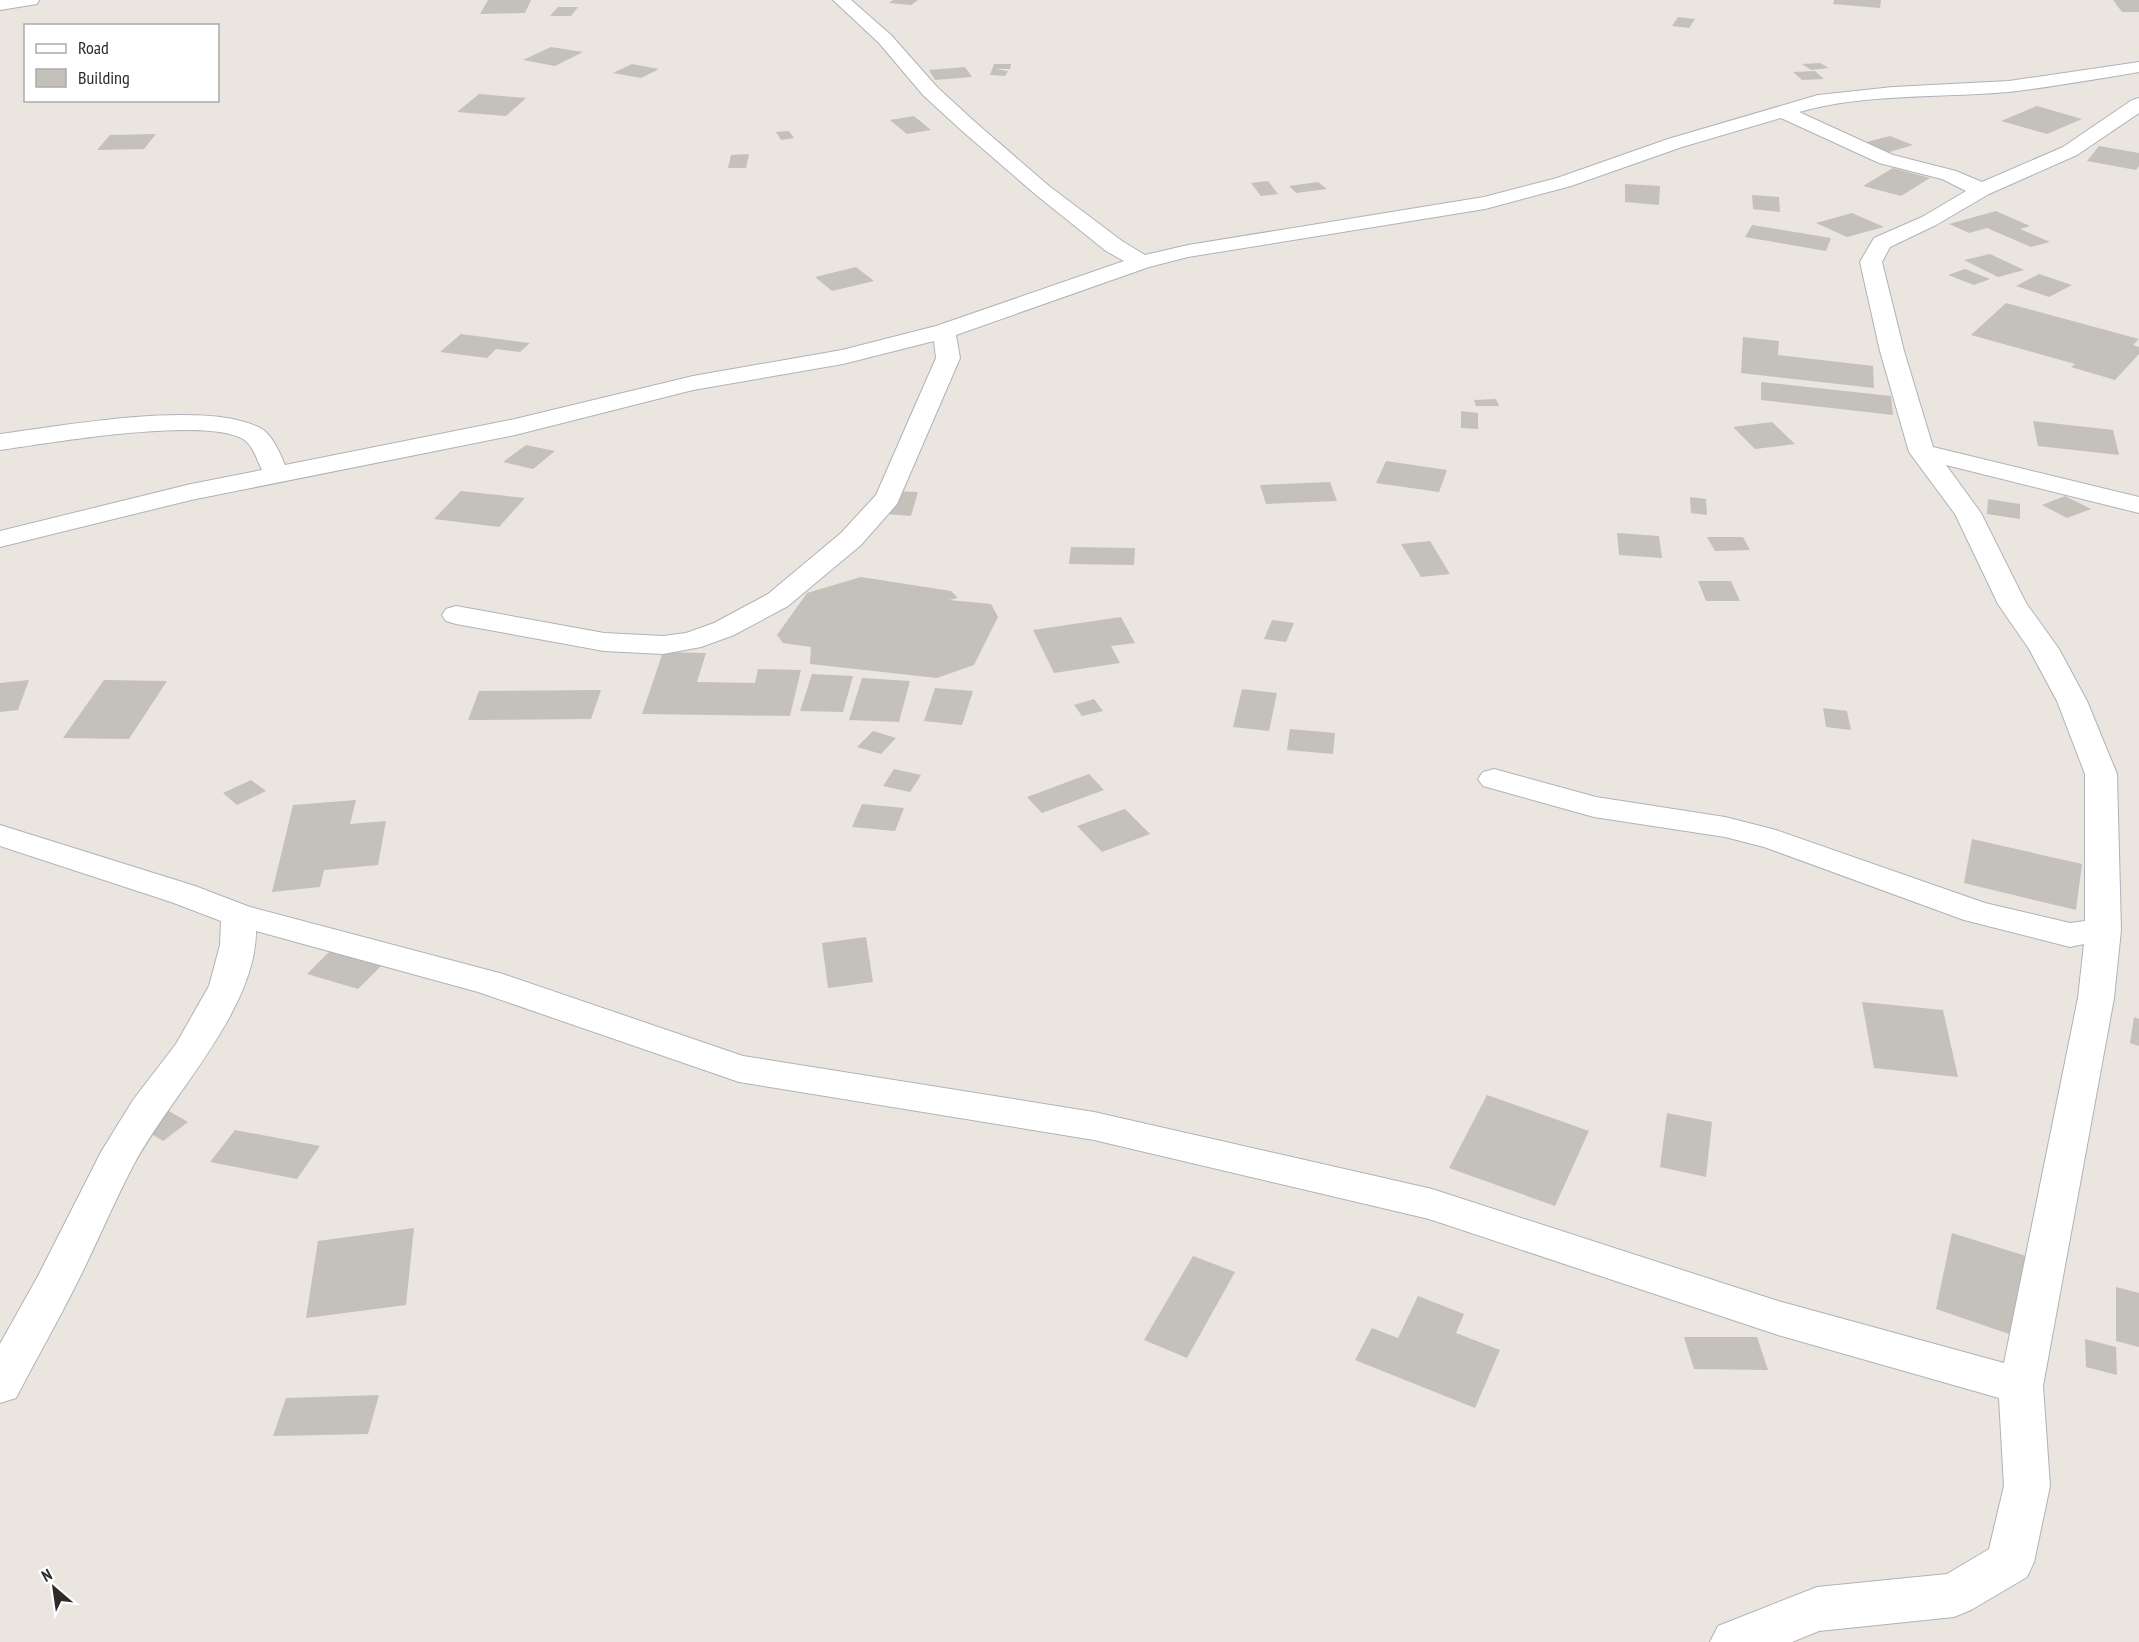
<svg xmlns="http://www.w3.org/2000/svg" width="2139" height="1642" font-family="'PT Sans Narrow',sans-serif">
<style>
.building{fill:#c4c0ba}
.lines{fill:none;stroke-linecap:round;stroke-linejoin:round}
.minor-casing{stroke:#b0b2ba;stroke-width:2}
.minor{fill:#fff;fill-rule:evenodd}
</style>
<rect width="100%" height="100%" fill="#ebe5df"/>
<path class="building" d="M488,0H531L525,13L480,14Z
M893,0H918L911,5L889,3Z
M1834,0H1881L1880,8L1833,4Z
M2113,0H2139V12H2122Z
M558,7H578L571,16H550Z
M1678,17L1695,19L1689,28L1672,26Z
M551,47L583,52L555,66L523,60Z
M1820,63L1829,68L1811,70L1802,64Z
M632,64L659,69L641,78L613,73Z
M994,64H1011L1010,69H996L1008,71L1005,76L990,75Z
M965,67L972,77L935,80L929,70Z
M1815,71L1824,79L1802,80L1793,72Z
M479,94L526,98L506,116L457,112Z
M2037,106L2082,119L2047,134L2001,121Z
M914,116L931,130L907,134L890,120Z
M789,131L794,138L781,140L776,132Z
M156,134L144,149L97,150L110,135Z
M1890,136L1913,145L1886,153L1863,143Z
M2099,146L2139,153V166L2136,170L2087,161Z
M749,154L746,168H728L731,155Z
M1893,168L1930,178L1901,196L1863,186Z
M1268,181L1278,194L1261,196L1251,183Z
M1318,182L1327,189L1296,193L1289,186Z
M1625,184L1660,186L1659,205L1625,202Z
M1752,195L1779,197L1780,212L1753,209Z
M1996,211L2030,226L2020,229L2050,242L2031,247L1987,228L1969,233L1949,224Z
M1852,213L1884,227L1847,237L1816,223Z
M1752,225L1831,238L1826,251L1745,237Z
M1990,254L2024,270L1998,277L1964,260Z
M856,267L874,281L832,291L815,277Z
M1965,269L1990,279L1974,285L1948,275Z
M2039,274L2072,285L2049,297L2016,286Z
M2006,303L2139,339L2133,345L2139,347V354L2115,380L2071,367L2075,364L1971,335Z
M461,334L530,343L520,352L496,349L487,358L440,352Z
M1743,337L1779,341L1778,355L1873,366L1874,388L1741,373Z
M1761,382L1891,396L1893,415L1761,400Z
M1496,399L1499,406H1476L1474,400Z
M1461,411L1478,413V429L1461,428Z
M2033,421L2113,430L2119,455L2038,446Z
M1772,422L1795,444L1755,449L1733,427Z
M526,445L555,451L533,469L503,462Z
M1386,461L1447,470L1439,492L1376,483Z
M1330,482L1337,501L1266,504L1260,485Z
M461,491L525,498L499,527L434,519Z
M893,491L918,492L911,516L886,514Z
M2065,496L2091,509L2067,518L2042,505Z
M1690,497L1706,499L1707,515L1691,513Z
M1988,499L2020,504V519L1987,514Z
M1617,533L1659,536L1662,558L1619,555Z
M1707,537H1743L1750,550L1715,551Z
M1430,541L1450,574L1421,577L1401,544Z
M1071,547L1135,548L1134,565L1069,564Z
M861,577L951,591L958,598L949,600L991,604L998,617L974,665L937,678L810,664L811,647L783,643L777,635L807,593Z
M1698,581H1731L1740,601H1706Z
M1121,617L1135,643L1111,646L1120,663L1054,673L1033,630Z
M1272,620L1294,623L1286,642L1264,639Z
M663,652L706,653L697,682L755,683L758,669L801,670L790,716L642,714Z
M812,674L853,676L843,712L800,711Z
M862,678L910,681L899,722L849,720Z
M29,680L18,710L0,712V683Z
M104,680L167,681L129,739L63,738Z
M935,688L973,691L962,725L924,721Z
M1242,689L1277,693L1269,731L1233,727Z
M601,690L591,719L468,720L479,691Z
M1094,699L1103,711L1082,716L1074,705Z
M1823,708L1847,711L1851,730L1826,727Z
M1290,729L1335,733L1333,754L1287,750Z
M873,731L896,738L881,754L857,747Z
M894,769L921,775L910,792L883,786Z
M1089,774L1104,790L1042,813L1027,797Z
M251,780L266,791L237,805L223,793Z
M356,800L350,824L386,821L378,865L324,870L320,887L272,892L293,805Z
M862,804L904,808L895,831L852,827Z
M1125,809L1150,834L1102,852L1077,826Z
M1972,839L2082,864L2076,910L1964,883Z
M866,937L873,982L828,988L822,943Z
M330,951L381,966L358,989L307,974Z
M1862,1002L1943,1010L1958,1077L1874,1068Z
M2134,1017L2139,1019V1046L2130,1043Z
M1487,1095L1589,1131L1555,1206L1449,1168Z
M167,1110L188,1122L163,1141L142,1128Z
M1667,1113L1712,1122L1706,1177L1660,1167Z
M235,1130L320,1146L297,1179L210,1162Z
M414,1228L406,1305L306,1318L318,1241Z
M1952,1233L2026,1256L2012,1335L1936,1309Z
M1193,1256L1235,1272L1187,1358L1144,1340Z
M2116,1287L2139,1293V1347L2116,1341Z
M1418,1296L1464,1314L1456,1333L1500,1350L1475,1408L1355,1360L1372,1328L1398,1338Z
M1684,1337H1757L1768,1370L1694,1369Z
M2085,1339L2116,1347L2117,1375L2086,1367Z
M379,1395L368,1434L273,1436L286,1398Z"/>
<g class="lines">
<g class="minor-casing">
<path id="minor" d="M0,0H39L37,4L0,10Z
M833,0H851L891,35L937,87L975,122L1049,186L1122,241L1145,255L1188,245L1484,197L1557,178L1668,139L1818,95L1893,87L2009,81L2139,62V72C2096,79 2052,87 2008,92C1939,98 1866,93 1799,112L1893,155L1956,171L1982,182L2063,147L2132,100L2139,98V113L2077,155L1989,194L1936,225L1890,247L1882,262L1904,351L1933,447L2139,497V513L1946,465L1981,513L2026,603L2059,649L2087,701L2117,774L2121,930L2114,998L2043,1386L2050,1486L2034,1562L2027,1577L1971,1610L1954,1617L1819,1631L1792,1642H1710L1718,1626L1817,1587L1947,1574L1989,1549L2004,1486L1999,1398L1778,1335L1429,1219L1094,1140L739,1082L478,992L256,931C256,1011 169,1097 133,1166C113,1204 97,1243 78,1281C58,1321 36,1359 16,1398L0,1403V1344L38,1276L101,1152L133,1100L176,1044L209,986L220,945L221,921L171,902L0,846V825L195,886L250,907L503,974L743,1056L1094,1112L1432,1189L1778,1301L2004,1363L2078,998L2084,944L2070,947L1964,920L1764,847L1725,837L1594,817L1483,786L1478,779L1483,772L1494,769L1596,797L1725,817L1776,830L1985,903L2070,923L2085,921V774L2057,701L2029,649L1998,604L1955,514L1909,452L1880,351L1860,262L1874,238L1922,217L1966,191L1942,179L1879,163L1781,118L1682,147L1571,186L1485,209L1188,257L1149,267L956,335L960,358L897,504L861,545L788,606L734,635L701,647L663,654L604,651L456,624L446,621L442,615L446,609L456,606L604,633L663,636L686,633L714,623L768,594L841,533L876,495L936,358L934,341L843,364L693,390L515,435L191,500L0,547V531L191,484L262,470C257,460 253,445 243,439C205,416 48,443 0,450V434C61,426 207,399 260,428C272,434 280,453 285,465L515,419L693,376L842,350L936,326L1124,261L1106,251L1035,194L961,130L923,95L879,43Z"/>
</g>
<use href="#minor" class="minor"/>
</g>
<rect x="24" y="24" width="195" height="78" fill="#ffffff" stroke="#aaaaaa" stroke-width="1.5"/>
<rect x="36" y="44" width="30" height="9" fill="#ffffff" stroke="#aaaaaa" stroke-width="1.5"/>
<text x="78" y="54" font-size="18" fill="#2b2b2b">Road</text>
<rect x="36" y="69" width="30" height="18" fill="#c4c0ba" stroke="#aaaaaa" stroke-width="1.5"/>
<text x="78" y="84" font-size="18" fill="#2b2b2b">Building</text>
<g transform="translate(54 1588) rotate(331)" stroke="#ffffff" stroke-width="4.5" paint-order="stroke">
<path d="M0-4.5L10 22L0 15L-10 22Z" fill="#2b2b2b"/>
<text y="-9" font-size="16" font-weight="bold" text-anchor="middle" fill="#2b2b2b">N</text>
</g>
</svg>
